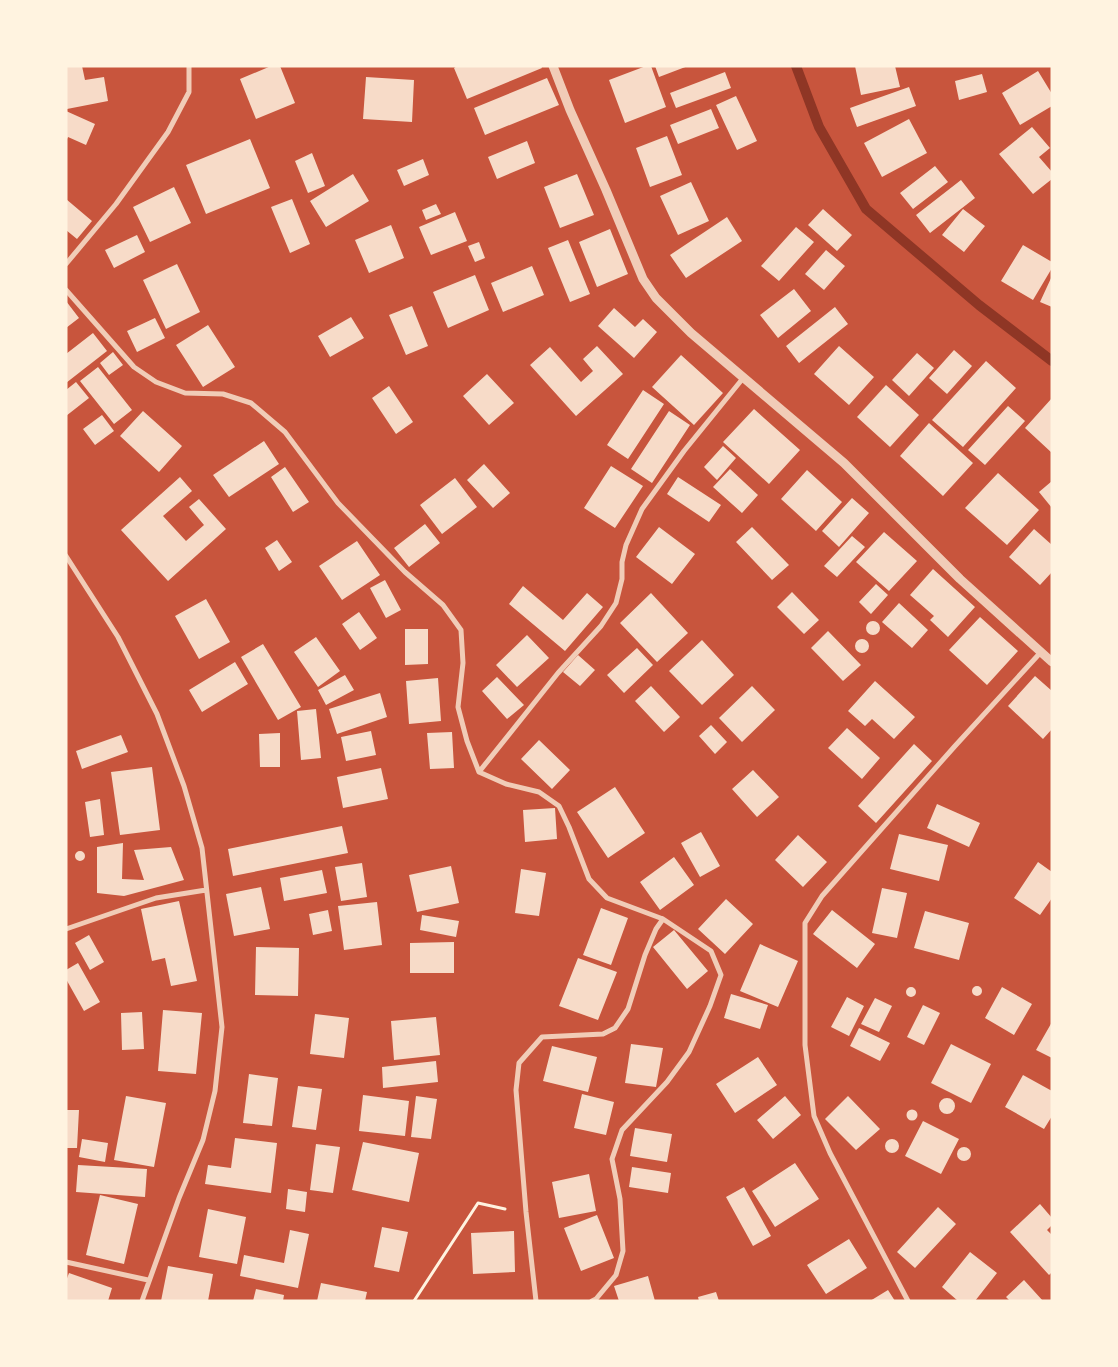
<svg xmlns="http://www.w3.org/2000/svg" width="1118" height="1367" font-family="'DejaVu Sans',sans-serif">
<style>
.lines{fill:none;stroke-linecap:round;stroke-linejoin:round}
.stream{stroke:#8f3625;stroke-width:10}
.building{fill:#f7dbc8}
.path{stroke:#fff3e0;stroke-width:3}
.minor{stroke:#f1ccb7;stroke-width:5}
.tertiary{stroke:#f1ccb7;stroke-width:9}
</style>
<rect width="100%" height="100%" fill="#c8553d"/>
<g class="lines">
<path class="stream" d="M796,66L819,127L866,209L979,305L1052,361"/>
</g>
<path class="building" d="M66,66H82L85,80L104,77L108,101L67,109Z
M271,66H280L295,103L256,119L240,79Z
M457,66H541L542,68L467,99L454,68Z
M646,66H651L666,107L625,123L609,80Z
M655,66H688L659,77Z
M855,66H895L900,87L861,95Z
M1038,71L1052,94V106L1020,125L1002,93Z
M725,72L731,88L676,108L670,93Z
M982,74L987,92L959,100L955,81Z
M366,77L414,80L412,122L363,119Z
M547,78L559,105L485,135L474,108Z
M909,87L916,106L857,127L850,108Z
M736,96L757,141L737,150L716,105Z
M711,109L719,128L678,144L670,125Z
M66,111L95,124L86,145L68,137L66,141Z
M909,119L927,153L882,177L864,143Z
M1032,127L1050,148L1039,157L1052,172V179L1033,194L999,154Z
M667,136L682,175L650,187L636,148Z
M250,139L270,188L206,214L186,165Z
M527,141L535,163L497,179L488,157Z
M312,153L325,186L308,193L295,161Z
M423,159L429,175L404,186L397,170Z
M935,166L948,182L913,209L900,193Z
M353,174L369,201L326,227L310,201Z
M577,174L594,215L560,228L544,187Z
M961,180L975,198L930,233L916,215Z
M691,182L709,221L678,235L660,196Z
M174,187L191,223L150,242L133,207Z
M66,199L92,221L77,239L66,230Z
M292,199L310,244L290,253L271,207Z
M436,204L441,214L426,220L422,210Z
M823,209L852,235L837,251L808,225Z
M963,209L985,226L964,252L942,235Z
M455,212L467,241L431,255L419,227Z
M727,217L742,241L686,278L670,255Z
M391,225L404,258L369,273L355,240Z
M796,227L814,242L779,281L761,266Z
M610,229L628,274L597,287L579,242Z
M137,235L145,252L114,268L105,250Z
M568,240L590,294L570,302L548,248Z
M479,242L485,258L475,262L468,246Z
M1023,245L1052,262V268L1033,300L1001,281Z
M826,250L845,266L824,290L805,274Z
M177,264L200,312L166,329L143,280Z
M532,266L544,295L503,312L491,283Z
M475,275L489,310L448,328L433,292Z
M1052,276V307L1040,302Z
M794,289L811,311L778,338L760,315Z
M66,301L79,318L66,328Z
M412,306L428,346L406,355L389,315Z
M835,307L848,324L799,363L786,346Z
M614,308L635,327L643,319L657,332L634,358L598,326Z
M351,317L364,338L330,357L318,336Z
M155,318L165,338L137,352L127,331Z
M208,325L235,367L203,387L176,345Z
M93,333L107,351L66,383V354Z
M597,346L623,374L576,416L530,365L550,347L581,382L593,371L583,359Z
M839,346L874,377L849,405L814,374Z
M954,350L972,366L947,394L929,378Z
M113,352L123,365L109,375L100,363Z
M917,353L934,368L909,396L892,380Z
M681,355L723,393L694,425L652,387Z
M986,361L1016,388L963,447L932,420Z
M98,367L132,410L114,424L80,381Z
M487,374L514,403L489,425L463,396Z
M76,382L89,398L66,416V390Z
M886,385L919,415L890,447L857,417Z
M389,386L413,422L396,434L372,398Z
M643,390L664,404L628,459L607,445Z
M1052,398V453L1025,428Z
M1008,406L1025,421L985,465L968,450Z
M754,409L800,450L769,484L723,442Z
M143,411L182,446L159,472L120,436Z
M669,411L690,425L652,483L631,469Z
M102,415L114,431L95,445L83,429Z
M929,423L973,463L943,496L900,456Z
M264,441L279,464L229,497L213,475Z
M723,446L736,458L717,480L704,467Z
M484,464L510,493L493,508L467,480Z
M611,466L643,486L615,528L584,508Z
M285,467L309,502L293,512L271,477Z
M730,469L758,495L742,513L713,487Z
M807,470L842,502L816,531L781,499Z
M998,473L1039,510L1007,545L965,508Z
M180,477L192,491L163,516L186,541L204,525L189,507L199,499L226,529L168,581L121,530Z
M678,477L721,505L709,522L667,494Z
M455,478L477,507L442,534L420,505Z
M1052,481V508L1039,492Z
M852,498L869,513L839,547L822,531Z
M425,524L440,543L409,567L394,548Z
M659,527L695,554L672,584L636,557Z
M752,527L789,565L772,580L736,542Z
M1034,529L1052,545V572L1040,585L1009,557Z
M884,532L917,561L889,591L856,562Z
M852,536L865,547L837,577L824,566Z
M277,540L292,562L279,571L265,548Z
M357,541L380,575L342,600L319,566Z
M933,569L975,607L948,637L930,620L934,616L910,595Z
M385,580L401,610L386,618L370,588Z
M876,584L888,595L871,614L859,602Z
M523,586L563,620L587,593L603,607L565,651L509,604Z
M792,592L819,620L804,634L777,607Z
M651,593L688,633L657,662L620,623Z
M206,599L230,642L199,659L175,616Z
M899,603L928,630L912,648L882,622Z
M359,612L377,638L360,650L342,624Z
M980,617L1018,651L987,685L949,650Z
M866 628a7 7 0 1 1 14 0a7 7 0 1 1-14 0Z
M405,629H428V664L405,665Z
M828,631L861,665L843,681L811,648Z
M527,635L549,658L517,687L496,665Z
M316,637L340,671L318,687L294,652Z
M855 646a7 7 0 1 1 14 0a7 7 0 1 1-14 0Z
M702,640L734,675L702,705L669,671Z
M263,644L301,707L278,720L241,657Z
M637,648L653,665L624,693L607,675Z
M578,655L595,670L580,686L563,672Z
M235,662L248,684L202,712L189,690Z
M345,675L354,690L326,705L318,690Z
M1035,676L1052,691V729L1043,739L1008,706Z
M497,677L524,705L507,719L482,691Z
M438,678L441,721L409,724L406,681Z
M875,681L915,717L894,739L872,719L865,726L848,711Z
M651,686L680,717L664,732L635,701Z
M752,686L775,710L742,742L719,718Z
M380,693L387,717L337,734L329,709Z
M316,709L321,758L301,760L297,711Z
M711,725L727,742L715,754L699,736Z
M847,728L880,758L862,779L828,748Z
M371,731L376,755L346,761L341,737Z
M452,732L454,768L430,769L427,733Z
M280,733V767H260L259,734Z
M121,735L128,752L82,769L76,751Z
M539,740L570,770L552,789L521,759Z
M914,744L932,761L876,823L858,806Z
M152,767L160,830L120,835L111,772Z
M381,768L388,799L343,808L337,777Z
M753,770L779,797L757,817L732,789Z
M615,787L645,833L608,858L577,812Z
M100,799L104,835L90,837L85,802Z
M937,804L980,823L969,847L927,828Z
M555,808L557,839L525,842L523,810Z
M342,826L348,853L233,876L228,849Z
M701,832L720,866L700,877L681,843Z
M899,834L948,845L939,881L890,869Z
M798,835L827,862L803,887L775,860Z
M123,843L122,879L144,880L134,850L171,847L184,880L124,896L97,893V847Z
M75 856a5 5 0 1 1 10 0a5 5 0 1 1-10 0Z
M674,857L694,885L660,910L640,882Z
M1038,862L1052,872V898L1040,915L1014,898Z
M362,863L367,897L341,901L335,867Z
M451,866L459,903L417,912L409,875Z
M521,869L546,873L539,916L515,913Z
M322,870L327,893L284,901L280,878Z
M261,887L270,929L234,936L226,894Z
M882,888L907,893L897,938L872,933Z
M726,899L753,924L725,954L698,929Z
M179,901L197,981L171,986L165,958L152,961L141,909Z
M377,902L382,945L344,950L338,906Z
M601,908L628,918L611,965L583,955Z
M328,910L332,931L313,935L309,914Z
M832,910L875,944L857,968L813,934Z
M925,911L969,923L959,960L914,948Z
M422,915L459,921L456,937L420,930Z
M674,930L708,971L687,989L653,947Z
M89,935L104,962L90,970L75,943Z
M454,942V973H410V943Z
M760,944L798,961L778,1007L740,991Z
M256,947L299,948L298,996L255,995Z
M578,958L617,972L598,1020L559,1006Z
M78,963L100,1002L84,1011L66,979V970Z
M972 991a5 5 0 1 1 10 0a5 5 0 1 1-10 0Z
M1002,987L1032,1004L1014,1035L985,1018Z
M906 992a5 5 0 1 1 10 0a5 5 0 1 1-10 0Z
M731,994L768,1005L760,1029L724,1018Z
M847,997L864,1006L849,1036L831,1027Z
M875,998L892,1006L879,1032L861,1024Z
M923,1005L940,1013L924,1045L907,1037Z
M163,1010L202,1013L196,1074L158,1071Z
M142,1012L144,1049L122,1050L121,1013Z
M315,1014L349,1018L344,1058L310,1054Z
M436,1017L440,1055L394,1060L391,1021Z
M1052,1022V1058L1036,1050Z
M859,1028L890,1043L880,1061L850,1046Z
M631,1044L663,1048L656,1087L625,1083Z
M951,1044L991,1064L971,1103L931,1083Z
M552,1046L597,1057L588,1092L543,1081Z
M758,1057L777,1085L735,1113L716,1084Z
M436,1061L438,1082L383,1088L382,1067Z
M249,1074L278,1078L272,1126L243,1123Z
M1023,1075L1052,1091V1116L1044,1129L1005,1107Z
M298,1086L322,1089L316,1130L292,1127Z
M582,1094L614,1102L606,1135L574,1128Z
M363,1095L409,1101L405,1136L359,1131Z
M126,1096L166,1103L154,1167L114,1160Z
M416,1096L437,1099L431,1139L411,1137Z
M785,1096L801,1115L773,1139L757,1120Z
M848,1096L880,1129L856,1150L825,1119Z
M939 1106a8 8 0 1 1 16 0a8 8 0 1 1-16 0Z
M906.5 1115a5.5 5.5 0 1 1 11 0a5.5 5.5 0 1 1-11 0Z
M66,1110H79L77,1148H66Z
M923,1121L959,1139L941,1174L905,1156Z
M635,1128L672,1134L667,1162L630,1156Z
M235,1138L277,1143L271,1193L205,1184L208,1165L231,1168Z
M885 1146a7 7 0 1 1 14 0a7 7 0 1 1-14 0Z
M82,1139L108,1143L105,1162L79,1157Z
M363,1142L419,1153L409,1202L352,1190Z
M316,1144L340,1147L333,1193L310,1190Z
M957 1154a7 7 0 1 1 14 0a7 7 0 1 1-14 0Z
M795,1163L819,1199L775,1227L752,1191Z
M78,1165L147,1169L145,1197L76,1192Z
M632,1167L671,1173L668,1193L629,1187Z
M589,1174L596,1211L559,1218L552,1182Z
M744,1187L771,1236L753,1246L726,1197Z
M288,1189L307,1192L305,1212L286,1209Z
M100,1195L138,1204L124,1264L86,1255Z
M1040,1204L1052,1218V1225L1047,1230L1052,1235V1272L1049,1275L1010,1232Z
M938,1207L956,1224L915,1268L897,1252Z
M208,1209L246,1217L237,1264L199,1257Z
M597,1215L614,1258L581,1271L564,1228Z
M382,1227L408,1232L399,1272L374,1267Z
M290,1230L309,1234L298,1288L240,1276L244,1255L284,1263Z
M514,1231L515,1272L473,1274L471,1233Z
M849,1239L867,1268L826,1294L807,1265Z
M970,1252L997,1273L975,1301H958L942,1287Z
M168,1266L213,1274L208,1301H161Z
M69,1273L112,1288L108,1301H66V1281Z
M648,1276L655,1301H619L614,1286Z
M1024,1280L1043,1301H1010L1006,1297Z
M321,1283L367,1292L365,1301H317Z
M256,1289L284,1295L283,1301H253Z
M888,1290L895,1301H870Z
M716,1292L719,1301H699L698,1297Z"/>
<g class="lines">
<path class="path" d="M414,1301L478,1203L505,1209"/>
<path class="minor" d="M66,264L116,204L168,132L189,92V66
M66,290L134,367L156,382L185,393L223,394L251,403L285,432L338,503L405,572L443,605L461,630L463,663L458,707L467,741L479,772L506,784L539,792L559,806L569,827L589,879L607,898L663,919L711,951L721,975L710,1006L689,1052L667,1082L622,1130L612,1159L620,1199L623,1251L616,1275L596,1299L592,1301
M66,556L118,637L157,714L184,786L202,848L222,1027L215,1091L203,1140L179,1198L142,1301
M479,772L558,673L601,626L616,603L622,579V562L626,545L642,509L684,451L744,377
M66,929L156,898L206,890
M66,1262L148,1280
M536,1301L526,1212L516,1090L519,1063L542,1037L603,1034L615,1028L628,1009L645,955L656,929L663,919
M908,1301L830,1153L814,1116L805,1045V923L822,896L955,746L1041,652"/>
<path class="tertiary" d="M553,66L570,110L606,190L643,279L656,298L691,333L844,463L960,579L1052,662"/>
</g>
<rect width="1118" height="1367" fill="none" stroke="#fff3e0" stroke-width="135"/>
</svg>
